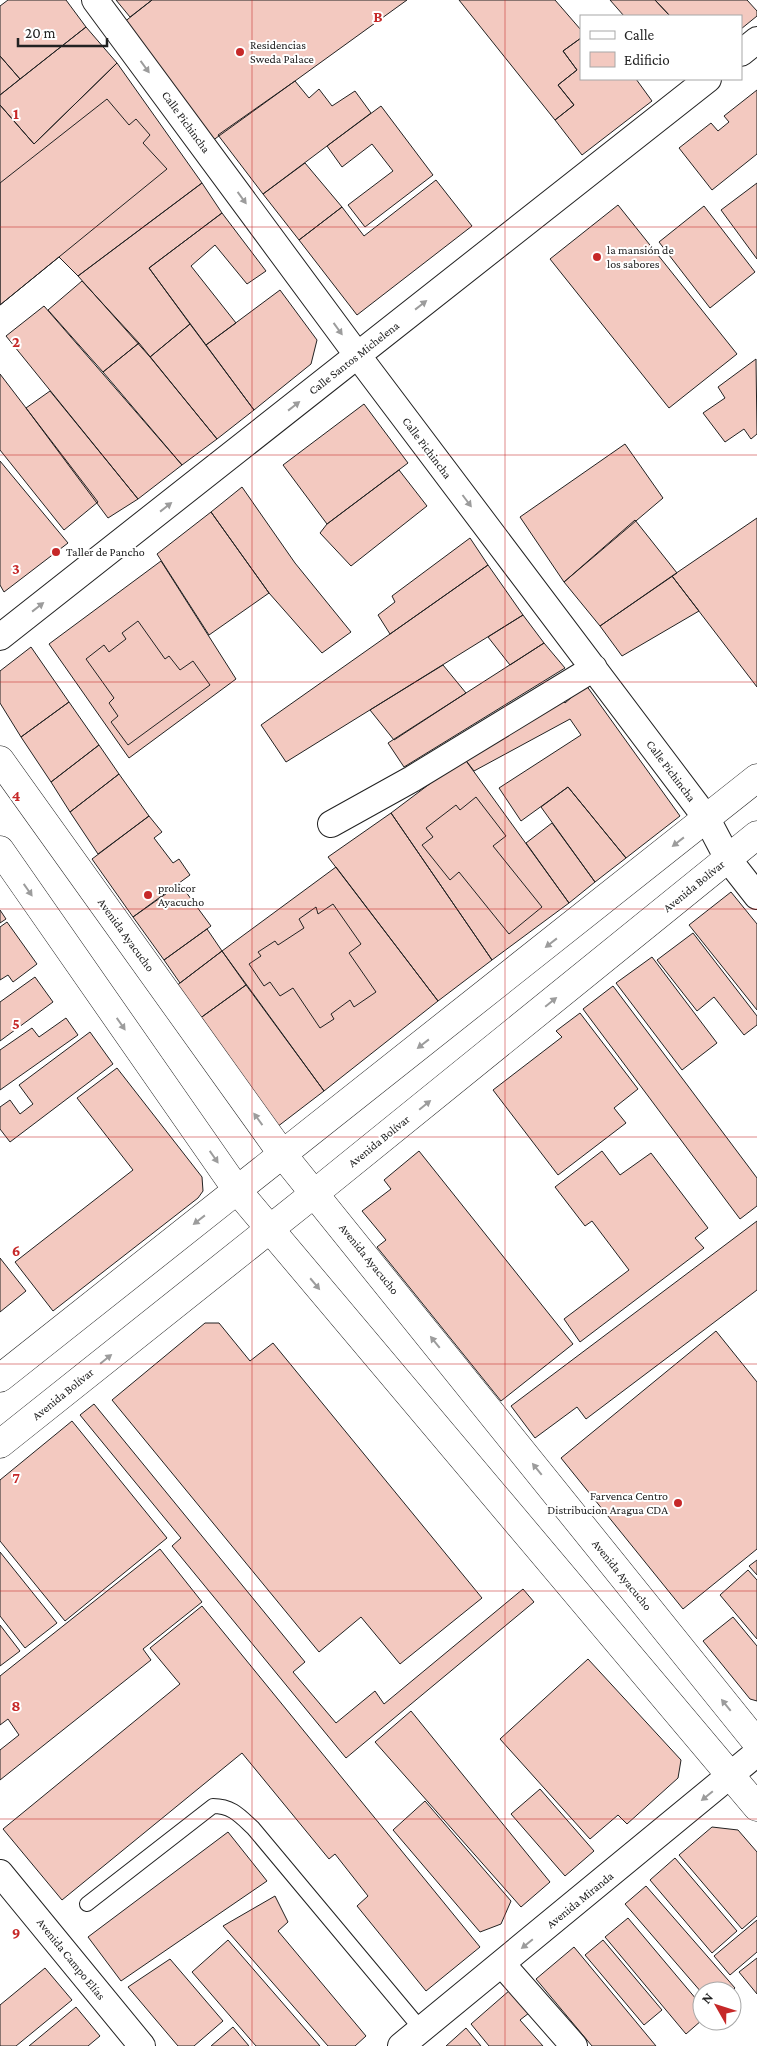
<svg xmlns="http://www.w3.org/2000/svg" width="757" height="2046" font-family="'Crimson Pro',serif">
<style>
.building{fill:#f3c9c0;stroke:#222}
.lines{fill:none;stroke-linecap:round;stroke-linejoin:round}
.service-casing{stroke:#222;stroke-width:16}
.minor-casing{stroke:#222;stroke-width:28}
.tertiary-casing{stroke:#222;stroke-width:29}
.primary-casing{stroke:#222;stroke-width:29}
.service{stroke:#fff;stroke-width:14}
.minor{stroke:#fff;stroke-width:26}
.tertiary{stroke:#fff;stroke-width:28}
.primary{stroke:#fff;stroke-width:28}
.oneway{fill:#9c9c9c}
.grid{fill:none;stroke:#c62828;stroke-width:1;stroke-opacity:0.55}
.poi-dot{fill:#c62828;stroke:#fff;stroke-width:2}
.labels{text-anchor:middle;stroke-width:4;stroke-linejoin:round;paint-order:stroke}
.poi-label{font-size:12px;fill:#222;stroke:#fff;text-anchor:start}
.street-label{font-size:12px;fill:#222;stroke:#fff}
.grid-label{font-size:16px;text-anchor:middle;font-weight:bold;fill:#c62828;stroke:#fff;stroke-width:4;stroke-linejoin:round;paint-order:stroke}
</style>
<rect width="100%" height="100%" fill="#fff"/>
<path class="building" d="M8,0H66L86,27L20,79L0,56V6Z
M116,0H152L130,17Z
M152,0H407L212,141L123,23Z
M459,0H555L581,30V38L563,51L577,70L558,85L574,105L555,120Z
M610,0H655L670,16H624Z
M655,0H747L757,11V16L741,29V16H670Z
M86,27L117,63L34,144L0,105V95Z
M581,38V79H636L652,101L582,155L555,120L574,105L558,85L577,70L563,51Z
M0,56L20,79L0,95Z
M117,63L202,183L78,276L59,257L0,305V105L34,144Z
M295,81L309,98L319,89L332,106L355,91L371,113L263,194L218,135Z
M757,90V154L712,190L679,148L711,123L718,131L729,122L724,116Z
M107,99L129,125L136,119L150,135L143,143L167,169L0,305V183Z
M381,106L433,175L365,227L348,205L393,171L372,144L342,167L327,146Z
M305,163L342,207L299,240L263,194Z
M436,180L472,226L357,315L299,240L342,207L364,236Z
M202,183L222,213L149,268L190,324L150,357L78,276Z
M757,183V259L721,210Z
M618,205L737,354L669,408L550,259Z
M704,206L755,272L710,308L659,242Z
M222,213L266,271L247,284L215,245L191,266L236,323L206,345L149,268Z
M82,281L139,343L103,372L48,310Z
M280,290L317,340L311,364L254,410L206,345Z
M44,306L182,465L138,499L6,336Z
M190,324L254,410L217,439L150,357Z
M139,343L217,439L182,465L103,372Z
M756,359L757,434L751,439L744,429L725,442L703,413L725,398L718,387Z
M0,374L98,502L64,530L0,450Z
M50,391L138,499L108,518L26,408Z
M364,404L408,463L327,524L283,465Z
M625,444L663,498L564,582L520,517Z
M0,461L68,543L4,592L0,585Z
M399,470L427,506L351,566L320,533L327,524Z
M242,487L295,563L351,632L322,653L269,593L211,512Z
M211,512L269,593L209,635L157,554Z
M757,518V687L672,576Z
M635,520L677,573L600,626L564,582Z
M470,538L488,565L390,634L378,615L395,602L392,596Z
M161,561L236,679L129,758L49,644Z
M488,565L523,615L286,762L261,725Z
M672,576L699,611L622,656L600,626Z
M523,615L544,643L510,665L488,637Z
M138,621L165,659L169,656L180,670L193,661L210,685L128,745L111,722L118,716L109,703L114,698L86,659L104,645L109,652L126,639L122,633Z
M544,643L565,668L404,767L388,743Z
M31,647L69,702L21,737L0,703V671Z
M443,665L466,693L394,740L370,710Z
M586,685L680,816L626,858L568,787L521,821L499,788L581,735L570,719L474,771L464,758L560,697L565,703Z
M69,702L99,745L51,782L21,737Z
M99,745L119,774L70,812L51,782Z
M464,758L569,903L492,960L391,813Z
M119,774L149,816L98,854L70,812Z
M568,787L626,858L595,882L541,807Z
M476,797L506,836L493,846L542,907L509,934L459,872L450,880L422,845L433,837L426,828L456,805L460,810Z
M391,813L492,960L438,1001L328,857Z
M149,816L162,832L154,838L173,863L179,859L190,875L133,917L92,859Z
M552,823L595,882L569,903L526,843Z
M336,867L438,1001L324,1091L222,951Z
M180,884L211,926L164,960L133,917Z
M731,892L757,924V1010L689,925Z
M333,904L361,944L349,953L376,992L354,1007L350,1000L331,1014L334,1019L320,1028L293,988L280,996L270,982L264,986L249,964L261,956L258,952L275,941L278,945L304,928L299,919L316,907L318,914Z
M0,910L6,919L0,923Z
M7,922L37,964L13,982L8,975L0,980V927Z
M207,929L222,951L180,983L164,960Z
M693,933L757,1016V1025L744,1035L714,997L697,1011L657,960Z
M222,951L246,985L199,1019L176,986Z
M652,957L717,1043L682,1070L616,983Z
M35,977L53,1002L0,1041V1002Z
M246,985L324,1091L277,1127L199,1019Z
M613,986L757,1178V1206L740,1219L583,1009Z
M580,1013L638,1089L614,1108L626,1123L558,1175L493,1090L562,1037L556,1031Z
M66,1018L78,1035L0,1090V1050L32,1028L39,1037Z
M90,1032L113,1064L10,1142L0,1129V1107L10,1100L20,1114L33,1104L19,1085Z
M117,1068L202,1177L203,1191L198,1198L53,1311L15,1262L133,1170L77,1098Z
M419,1151L573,1344L501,1401L377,1247L386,1240L362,1211L391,1189L384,1180Z
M602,1151L620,1175L651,1153L708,1228L695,1238L704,1248L580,1342L564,1319L629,1270L592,1221L585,1226L555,1187Z
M757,1221V1290L586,1419L577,1407L535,1438L511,1406Z
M0,1258L26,1291L0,1312Z
M205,1323H219L250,1361L273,1343L482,1598L400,1664L361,1617L319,1652L112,1400Z
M716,1331L757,1382V1549L683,1609L561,1458Z
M94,1404L305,1662L293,1672L336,1723L375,1691L384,1704L523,1589L534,1602L346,1758L172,1546L181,1538L80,1415Z
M72,1421L167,1538L65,1621L0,1541V1480Z
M160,1549L202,1602L143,1649L151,1660L0,1780V1750L19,1735L8,1719L0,1725V1676Z
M0,1552L57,1623L25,1648L0,1616Z
M757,1560V1575L749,1566Z
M748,1570L757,1580V1639L720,1595Z
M202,1606L480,1947L426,1991L357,1906L368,1896L335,1854L329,1859L242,1753L62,1900L3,1829L180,1684L150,1648Z
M733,1617L757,1646V1701L750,1699L703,1641Z
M0,1625L20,1651L0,1666Z
M588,1659L681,1760L678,1778L627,1824L618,1815L590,1839L500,1739Z
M411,1711L550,1882L521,1907L375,1742Z
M540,1789L594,1851L565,1876L511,1814Z
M425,1801L511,1901L501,1924L480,1932L393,1830Z
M712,1827L738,1830L757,1852V1916L742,1929L679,1855Z
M228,1832L267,1881L121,1981L88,1937Z
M675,1858L737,1931L712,1953L650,1880Z
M646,1886L735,1988L732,1991L702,1993L625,1904Z
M275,1896L288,1922L278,1931L366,2036L355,2046H328L223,1926Z
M628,1918L702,2006V2020L686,2034L605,1937Z
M757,1920V1952L730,1975L714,1956Z
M228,1940L320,2046H256L192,1972Z
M603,1940L662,2010L644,2025L585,1955Z
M574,1947L656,2046H592L536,1979Z
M757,1958V1994L739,1972Z
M170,1959L223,2021L194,2046H178L128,1987Z
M45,1968L72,2000L16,2046H0V2005Z
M510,1990L529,2013L520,2020L543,2046H489L471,2024Z
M76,2007L100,2036L88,2046H29Z
M233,2027L249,2046H211Z
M466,2028L481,2046H446Z"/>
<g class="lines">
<g class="service-casing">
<path id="service" d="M87,1904L213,1806C232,1806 240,1816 253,1828L421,2029"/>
</g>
<g class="minor-casing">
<path id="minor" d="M95,0L358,356L707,819L728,859L757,896
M741,53L757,40
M0,637L708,79
M331,824L412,779L594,668
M0,1873L142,2046
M502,1964L574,2046
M401,2046L757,1753"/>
</g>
<g class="tertiary-casing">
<path id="tertiary" d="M0,760L283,1155L757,1743
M0,850L237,1190L757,1807"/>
</g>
<g class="primary-casing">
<path id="primary" d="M0,1378L757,778
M0,1444L315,1193L757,835"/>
</g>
<use href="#service" class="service"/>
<use href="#minor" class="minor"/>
<use href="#tertiary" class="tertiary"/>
<use href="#primary" class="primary"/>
</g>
<defs><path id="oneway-solid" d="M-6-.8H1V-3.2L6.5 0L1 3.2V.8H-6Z" transform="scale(1.25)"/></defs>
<g class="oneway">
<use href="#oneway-solid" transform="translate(145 67) rotate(54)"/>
<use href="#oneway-solid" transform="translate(242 198) rotate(54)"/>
<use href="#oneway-solid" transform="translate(421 305) rotate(-38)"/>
<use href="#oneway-solid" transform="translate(338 329) rotate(54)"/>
<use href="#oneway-solid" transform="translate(294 406) rotate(-38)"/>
<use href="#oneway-solid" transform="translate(467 501) rotate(53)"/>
<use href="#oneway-solid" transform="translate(166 507) rotate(-38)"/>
<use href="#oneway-solid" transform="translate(38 607) rotate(-38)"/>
<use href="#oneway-solid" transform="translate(678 842) rotate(142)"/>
<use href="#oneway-solid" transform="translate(28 890) rotate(55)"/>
<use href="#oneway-solid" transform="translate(551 943) rotate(142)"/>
<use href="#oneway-solid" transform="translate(551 1002) rotate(-39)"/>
<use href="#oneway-solid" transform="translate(121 1024) rotate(55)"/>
<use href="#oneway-solid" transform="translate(423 1044) rotate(142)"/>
<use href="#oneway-solid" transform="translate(425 1105) rotate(-39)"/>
<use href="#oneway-solid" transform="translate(258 1119) rotate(-126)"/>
<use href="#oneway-solid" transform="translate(214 1157) rotate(55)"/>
<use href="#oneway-solid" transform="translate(199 1220) rotate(142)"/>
<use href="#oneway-solid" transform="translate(315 1284) rotate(50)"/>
<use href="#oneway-solid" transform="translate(435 1342) rotate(-129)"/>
<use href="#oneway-solid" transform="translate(106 1359) rotate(-39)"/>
<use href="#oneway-solid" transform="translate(537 1469) rotate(-129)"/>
<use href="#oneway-solid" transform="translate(726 1705) rotate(-129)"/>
<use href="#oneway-solid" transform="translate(707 1796) rotate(141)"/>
<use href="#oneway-solid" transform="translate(527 1944) rotate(141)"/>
</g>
<path class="grid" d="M252,0V2046M505,0V2046M0,227H757M0,455H757M0,682H757M0,909H757M0,1137H757M0,1364H757M0,1591H757M0,1819H757"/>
<g class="poi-dot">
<circle cx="240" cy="52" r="5"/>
<circle cx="597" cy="257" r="5"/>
<circle cx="56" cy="552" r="5"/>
<circle cx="148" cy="895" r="5"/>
<circle cx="678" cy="1503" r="5"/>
</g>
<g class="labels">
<g class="poi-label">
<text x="250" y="49">Residencias<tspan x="250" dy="14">Sweda Palace</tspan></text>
<text x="607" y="254">la mansión de<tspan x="607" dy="14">los sabores</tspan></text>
<text x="66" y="556">Taller de Pancho</text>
<text x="158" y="892">prolicor<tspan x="158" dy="14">Ayacucho</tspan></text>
<text x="668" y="1500" text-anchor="end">Farvenca Centro<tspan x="668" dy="14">Distribucion Aragua CDA</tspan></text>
</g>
<g class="street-label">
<text transform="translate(186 122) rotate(54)" y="4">Calle Pichincha</text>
<text transform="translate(354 358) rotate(-38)" y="4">Calle Santos Michelena</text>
<text transform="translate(427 448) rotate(53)" y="4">Calle Pichincha</text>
<text transform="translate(671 771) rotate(53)" y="4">Calle Pichincha</text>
<text transform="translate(694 886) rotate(-39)" y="4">Avenida Bolívar</text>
<text transform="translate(126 935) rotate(54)" y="4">Avenida Ayacucho</text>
<text transform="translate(379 1141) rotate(-39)" y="4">Avenida Bolívar</text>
<text transform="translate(369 1259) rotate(51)" y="4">Avenida Ayacucho</text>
<text transform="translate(63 1394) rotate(-39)" y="4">Avenida Bolívar</text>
<text transform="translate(622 1575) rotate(51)" y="4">Avenida Ayacucho</text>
<text transform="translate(580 1900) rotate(-39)" y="4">Avenida Miranda</text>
<text transform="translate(71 1959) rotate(51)" y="4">Avenida Campo Elías</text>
</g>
</g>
<g class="grid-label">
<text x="378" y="22">B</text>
<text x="16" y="119">1</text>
<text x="16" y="347">2</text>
<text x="16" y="574">3</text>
<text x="16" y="801">4</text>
<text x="16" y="1029">5</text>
<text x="16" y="1256">6</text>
<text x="16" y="1483">7</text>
<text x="16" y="1711">8</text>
<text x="16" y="1938">9</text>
</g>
<rect x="580" y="15" width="162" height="65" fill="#ffffff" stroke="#a7a7a7"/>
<rect x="590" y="31" width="25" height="8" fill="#ffffff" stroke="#a7a7a7"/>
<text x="624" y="40" font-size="15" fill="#222222">Calle</text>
<rect x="590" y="52" width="25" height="15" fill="#f3c9c0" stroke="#a7a7a7"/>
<text x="624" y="65" font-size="15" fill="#222222">Edificio</text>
<g transform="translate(717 2006) rotate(309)"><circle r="24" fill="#ffffff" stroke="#a7a7a7"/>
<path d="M0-4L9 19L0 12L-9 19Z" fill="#c62828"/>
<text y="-8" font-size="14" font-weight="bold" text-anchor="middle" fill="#222222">N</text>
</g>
<path d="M18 38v8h89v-8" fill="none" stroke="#222222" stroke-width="2.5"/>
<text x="25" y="38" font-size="15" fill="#222222" stroke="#ffffff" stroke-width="4" paint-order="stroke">20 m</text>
</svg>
